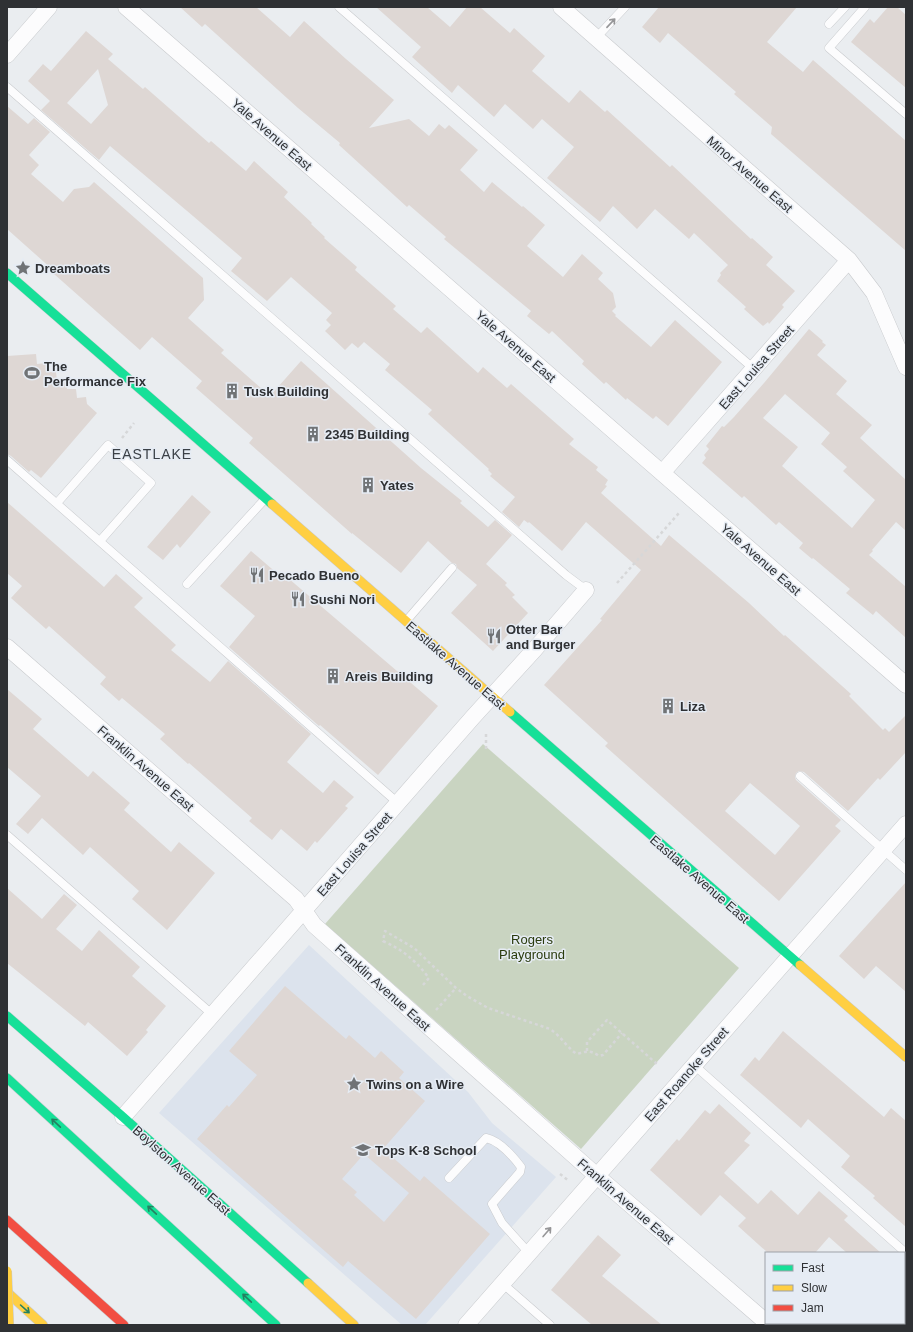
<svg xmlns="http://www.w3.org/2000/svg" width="913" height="1332" font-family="Arial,sans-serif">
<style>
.built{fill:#dce3ed}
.green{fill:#c9d4c1}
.building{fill:#ded7d4;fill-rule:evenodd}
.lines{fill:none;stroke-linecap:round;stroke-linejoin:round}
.lane-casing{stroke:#c8cacd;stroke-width:9}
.street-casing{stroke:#c8cacd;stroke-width:17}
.fast-casing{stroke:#c8cacd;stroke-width:10}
.slow-casing{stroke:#c8cacd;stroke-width:10}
.jam-casing{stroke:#c8cacd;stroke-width:10}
.path{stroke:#d6d7d8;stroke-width:2.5;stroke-dasharray:3 3;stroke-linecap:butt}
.lane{stroke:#fcfcfd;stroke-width:8}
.street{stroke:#fcfcfd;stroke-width:16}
.fast{stroke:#16e098;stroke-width:9}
.slow{stroke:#ffcf43;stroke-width:9}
.jam{stroke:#f24e42;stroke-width:9}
.slow-bridge-casing{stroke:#c6c7c9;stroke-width:10;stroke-linecap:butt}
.slow-bridge{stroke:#ffcf43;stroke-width:9}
.oneway{stroke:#969698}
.oneway2{stroke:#248061}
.labels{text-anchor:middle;stroke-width:3;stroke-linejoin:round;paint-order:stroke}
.street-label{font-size:13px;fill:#2f3134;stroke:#e6ecf4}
.poi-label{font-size:13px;font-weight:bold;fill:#2f3134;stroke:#e6ecf4;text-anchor:start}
.park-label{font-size:13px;fill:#2a3b0d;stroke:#e6ecf4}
.neighbourhood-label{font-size:14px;letter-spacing:1px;fill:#3b4046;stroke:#e6ecf4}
</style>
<rect width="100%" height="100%" fill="#eaedf0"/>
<path class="built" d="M309,945L468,1092L492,1123L556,1177L425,1325H402L159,1113Z"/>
<path class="green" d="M483,744L739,968L581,1149L325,924Z"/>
<path class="building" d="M180,7H256L290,37L304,21L346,59L394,100L369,128L409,119L429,136L439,124L445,129L449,125L478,150L460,170L484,192L492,182L522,207L523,206L545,225L527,246L563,277L582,254L603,273L598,279L613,293L616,307L612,311L616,315L615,316L651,347L675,320L722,362L668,426L656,416L653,419L627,398L626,400L606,382L604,384L582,364L584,361L552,331L549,334L527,316L531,311L444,239L446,237L409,205L407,207L339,145L340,143L298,108L205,24L202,27Z
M376,7H427L450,27L467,7H480L510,33L514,28L545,56L532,71L569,103L580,90L605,112L607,110L670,167L672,165L751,239L752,238L773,257L766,265L795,291L782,305L784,307L769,324L768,322L763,326L744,309L746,307L717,281L721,275L720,273L728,265L694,233L689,239L655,209L637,229L613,206L600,222L547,178L574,147L542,119L533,129L505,104L494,117L458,85L452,93L412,57L421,47Z
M659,7H797L767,42L803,72L813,60L906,141V251L771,134L772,127L734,94L736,92L668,33L660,43L642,27Z
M888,7H897L906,15V88L851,42L870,19L874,23Z
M86,31L113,54L108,59L143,89L145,87L209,143L211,141L246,171L254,161L267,173L288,192L284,197L312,223L311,224L325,237L324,238L357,267L355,270L396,306L393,309L421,333L427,327L478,373L483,367L507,388L511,384L574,439L569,444L598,467L596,470L608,480L605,485L607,486L601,493L661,546L669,535L749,603L784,636L785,635L851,694L849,696L883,730L885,728L889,732L906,715V752L880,780L878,778L848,811L804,772L799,771L796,773L795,777L796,780L841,820L835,826L841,831L779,901L605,746L608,743L544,685L602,620L600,619L641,570L586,522L562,551L529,522L528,523L524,520L519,527L502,512L515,497L490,476L492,474L488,470L489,469L428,414L432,410L385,370L390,364L364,342L358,348L352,343L345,350L325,331L331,325L326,320L332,313L291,277L267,301L231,271L242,258L193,216L110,146L99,160L41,110L50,101L28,81L43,64L51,71ZM98,69L108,105L91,124L67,103ZM750,783L800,826L775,855L725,811Z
M7,106L28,124L34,118L50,132L29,155L39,165L31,174L63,202L74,189L89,187L94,182L203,278L204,300L188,318L224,350L221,353L270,396L301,361L421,468L462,501L460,503L488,527L495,520L512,535L486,564L507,583L505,585L515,595L512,597L528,613L493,651L451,613L477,585L457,568L456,564L452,563L428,541L401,573L352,533V534L249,443L253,438L196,388L202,381L152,337L140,350L54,274L53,270L7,229Z
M809,329L823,341L822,342L826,345L817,355L847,381L836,394L872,425L860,438L906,480V531L896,522L872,550L873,551L869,555L906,587V638L876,611L873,615L846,593L850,589L813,558L812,559L799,548L803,543L779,522L776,525L744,496L742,498L702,463L706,458L704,455L709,449L706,446L722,426L724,427L734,417L764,383ZM785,394L830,433L821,444L847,467L843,471L875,500L852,528L782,466L798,447L763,418Z
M36,354L37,364L46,363L47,372H56L57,381L66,380L67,389H76L77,398L86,397L87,404L97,413L41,478L31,470L29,472L11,456L7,454V356Z
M192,495L211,512L180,548L177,544L163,560L147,547Z
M7,502L104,587L116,574L143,598L134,607L176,645L171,650L210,682L228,661L311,734L287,762L323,793L334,780L354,797L345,806L348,808L317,843L315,841L307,851L281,829L272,840L249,821L252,818L189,763L188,764L160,739L165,734L122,698L119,701L100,684L106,677L49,626L46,629L11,598L22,586L7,573Z
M251,551L286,581L288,578L438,706L378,775L320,725L319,726L229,647L255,616L220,586Z
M7,689L42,719L33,729L88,777L93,771L130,803L124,810L171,852L179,842L215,873L167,930L132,899L139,891L90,847L83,855L42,818L28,834L16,824L41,796L7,767Z
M906,882V992L876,966L864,979L839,956Z
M7,888L42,919L64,894L77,905L56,929L82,951L99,930L140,967L132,976L166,1006L146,1030L148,1032L127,1056L88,1022L85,1026L7,963Z
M285,986L346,1039L349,1035L375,1058L381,1051L404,1072L399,1078L425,1101L383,1149L420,1181L424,1176L490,1234L416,1319L348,1261L343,1267L197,1139L227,1105L229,1107L257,1075L229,1051ZM364,1154L409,1193L384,1222L354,1195L357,1192L342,1179Z
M783,1031L884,1117L891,1108L906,1121V1227L873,1198L875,1196L841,1167L850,1156L808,1119L801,1128L740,1075L755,1057L759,1061Z
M719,1104L751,1133L744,1141L750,1145L724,1173L758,1204L771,1190L798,1215L819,1191L848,1216L844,1220L881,1253H847L829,1237L815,1253H768L738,1226L746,1218L720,1195L701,1216L650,1170L677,1139L679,1141L705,1110L710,1114Z
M598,1235L621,1255L602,1276L662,1325H592L551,1290Z"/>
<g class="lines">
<g class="lane-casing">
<path id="lane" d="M339,7L754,369
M865,7L829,48L906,114
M829,24L845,7
M596,38L625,7
M7,87L566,575L586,590
M7,460L398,803
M57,503L108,445L151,483L100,541
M187,584L265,499
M407,620L452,568
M800,776L906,870
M7,835L213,1015
M694,1065L906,1253
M449,1178L486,1138C500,1141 512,1155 521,1167L520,1172L492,1204L502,1223L529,1253
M502,1283L550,1325"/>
</g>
<g class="street-casing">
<path id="street" d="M126,7L906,685
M561,7L849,260L874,293L906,367
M7,55L49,7
M662,473L849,260
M7,647L296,899L314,925L597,1176L766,1322
M123,1117L473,717L535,649L586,590
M466,1325L906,824"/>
</g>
<g class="fast-casing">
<path id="fast" d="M7,273L272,504
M510,712L800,965
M7,1016L123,1117L308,1283
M7,1078L276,1325"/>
</g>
<g class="slow-casing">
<path id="slow" d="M272,504L510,712
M800,965L906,1057
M308,1283L354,1325
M7,1292L43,1325"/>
</g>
<g class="jam-casing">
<path id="jam" d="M7,1220L124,1325"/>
</g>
<path class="path" d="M122,438L134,423
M617,583L679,513
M486,734V752
M423,985L429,978C415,960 403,950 383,941L385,931L414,948L456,988L467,996L488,1008L550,1029C561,1036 567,1048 577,1054C586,1051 591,1050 599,1056L603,1055L622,1033
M436,1010L456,988
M587,1051V1042L607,1020L657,1064
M560,1174L569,1181"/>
<use href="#lane" class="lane"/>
<use href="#street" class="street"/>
<use href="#fast" class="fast"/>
<use href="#slow" class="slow"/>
<use href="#jam" class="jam"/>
<g class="slow-bridge-casing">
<path id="slow-bridge" d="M7,1271L9,1325"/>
</g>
<use href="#slow-bridge" class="slow-bridge"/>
</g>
<defs><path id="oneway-shaft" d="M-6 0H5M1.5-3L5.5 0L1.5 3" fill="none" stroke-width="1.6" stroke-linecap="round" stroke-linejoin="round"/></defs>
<g class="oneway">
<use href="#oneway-shaft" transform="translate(611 23) rotate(-47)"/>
<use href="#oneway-shaft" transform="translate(547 1232) rotate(-49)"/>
</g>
<g class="oneway2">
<use href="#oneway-shaft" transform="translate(56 1123) rotate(-137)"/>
<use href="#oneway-shaft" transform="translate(152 1210) rotate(-137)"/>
<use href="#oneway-shaft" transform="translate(247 1298) rotate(-137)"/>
<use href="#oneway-shaft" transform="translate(25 1309) rotate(42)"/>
</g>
<defs>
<g id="sight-bare" transform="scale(1.2)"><path d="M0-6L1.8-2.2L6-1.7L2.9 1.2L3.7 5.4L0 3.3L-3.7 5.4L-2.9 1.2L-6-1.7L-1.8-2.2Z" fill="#707376" stroke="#e6ecf4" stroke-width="2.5" paint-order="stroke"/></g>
<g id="stadium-bare" transform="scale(1.2)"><path d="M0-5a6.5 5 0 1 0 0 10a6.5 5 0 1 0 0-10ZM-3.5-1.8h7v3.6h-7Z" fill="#707376" stroke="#e6ecf4" stroke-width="2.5" paint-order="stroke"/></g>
<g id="building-bare" transform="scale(1.2)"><path d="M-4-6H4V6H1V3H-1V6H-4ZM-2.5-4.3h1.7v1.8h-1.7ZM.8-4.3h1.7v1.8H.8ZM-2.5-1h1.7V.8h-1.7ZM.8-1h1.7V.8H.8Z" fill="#707376" stroke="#e6ecf4" stroke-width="2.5" paint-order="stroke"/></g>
<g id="restaurant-bare" transform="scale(1.2)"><path d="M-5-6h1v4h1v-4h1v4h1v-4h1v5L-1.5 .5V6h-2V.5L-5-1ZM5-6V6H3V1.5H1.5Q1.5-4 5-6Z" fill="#707376" stroke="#e6ecf4" stroke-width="2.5" paint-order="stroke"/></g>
<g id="school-bare" transform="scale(1.2)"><path d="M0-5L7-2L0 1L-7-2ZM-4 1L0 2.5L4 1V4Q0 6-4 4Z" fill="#707376" stroke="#e6ecf4" stroke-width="2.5" paint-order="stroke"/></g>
</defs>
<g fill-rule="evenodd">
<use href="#sight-bare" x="23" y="268"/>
<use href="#stadium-bare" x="32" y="373"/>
<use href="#building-bare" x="232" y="391"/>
<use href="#building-bare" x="313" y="434"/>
<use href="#building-bare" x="368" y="485"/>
<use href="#restaurant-bare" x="257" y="575"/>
<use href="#restaurant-bare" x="298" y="599"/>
<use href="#restaurant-bare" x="494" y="636"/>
<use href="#building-bare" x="333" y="676"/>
<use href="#building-bare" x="668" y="706"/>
<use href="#sight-bare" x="354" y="1084"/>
<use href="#school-bare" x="363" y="1150"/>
</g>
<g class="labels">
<g class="street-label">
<text transform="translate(272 134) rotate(41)" y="5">Yale Avenue East</text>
<text transform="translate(750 174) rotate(41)" y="5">Minor Avenue East</text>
<text transform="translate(516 346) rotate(41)" y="5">Yale Avenue East</text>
<text transform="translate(756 367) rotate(-49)" y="5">East Louisa Street</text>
<text transform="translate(761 559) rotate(41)" y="5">Yale Avenue East</text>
<text transform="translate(456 665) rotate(41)" y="5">Eastlake Avenue East</text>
<text transform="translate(146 768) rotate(41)" y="5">Franklin Avenue East</text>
<text transform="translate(354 854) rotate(-49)" y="5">East Louisa Street</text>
<text transform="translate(700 879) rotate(41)" y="5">Eastlake Avenue East</text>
<text transform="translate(383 987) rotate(42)" y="5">Franklin Avenue East</text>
<text transform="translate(686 1074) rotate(-49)" y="5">East Roanoke Street</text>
<text transform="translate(182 1170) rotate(42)" y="5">Boylston Avenue East</text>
<text transform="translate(626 1201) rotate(41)" y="5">Franklin Avenue East</text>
</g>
<g class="poi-label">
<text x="35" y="273">Dreamboats</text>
<text x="44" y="371">The<tspan x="44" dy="15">Performance Fix</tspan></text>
<text x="244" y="396">Tusk Building</text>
<text x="325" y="439">2345 Building</text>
<text x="380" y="490">Yates</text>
<text x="269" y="580">Pecado Bueno</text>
<text x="310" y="604">Sushi Nori</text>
<text x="506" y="634">Otter Bar<tspan x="506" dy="15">and Burger</tspan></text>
<text x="345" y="681">Areis Building</text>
<text x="680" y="711">Liza</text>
<text x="366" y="1089">Twins on a Wire</text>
<text x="375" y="1155">Tops K-8 School</text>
</g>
<g class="park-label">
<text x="532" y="944">Rogers<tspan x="532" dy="15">Playground</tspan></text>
</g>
<g class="neighbourhood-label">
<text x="152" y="459">EASTLAKE</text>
</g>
</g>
<rect width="913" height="1332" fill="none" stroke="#2f3134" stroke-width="16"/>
<rect x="765" y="1252" width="140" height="72" fill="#e6ecf4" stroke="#9da1a7"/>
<rect x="773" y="1265" width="20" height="6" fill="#16e098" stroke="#9da1a7"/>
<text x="801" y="1272" font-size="12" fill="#2f3134">Fast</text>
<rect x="773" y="1285" width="20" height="6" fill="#ffcf43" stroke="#9da1a7"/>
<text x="801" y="1292" font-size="12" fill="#2f3134">Slow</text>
<rect x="773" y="1305" width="20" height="6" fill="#f24e42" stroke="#9da1a7"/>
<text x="801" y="1312" font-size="12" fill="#2f3134">Jam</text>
</svg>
